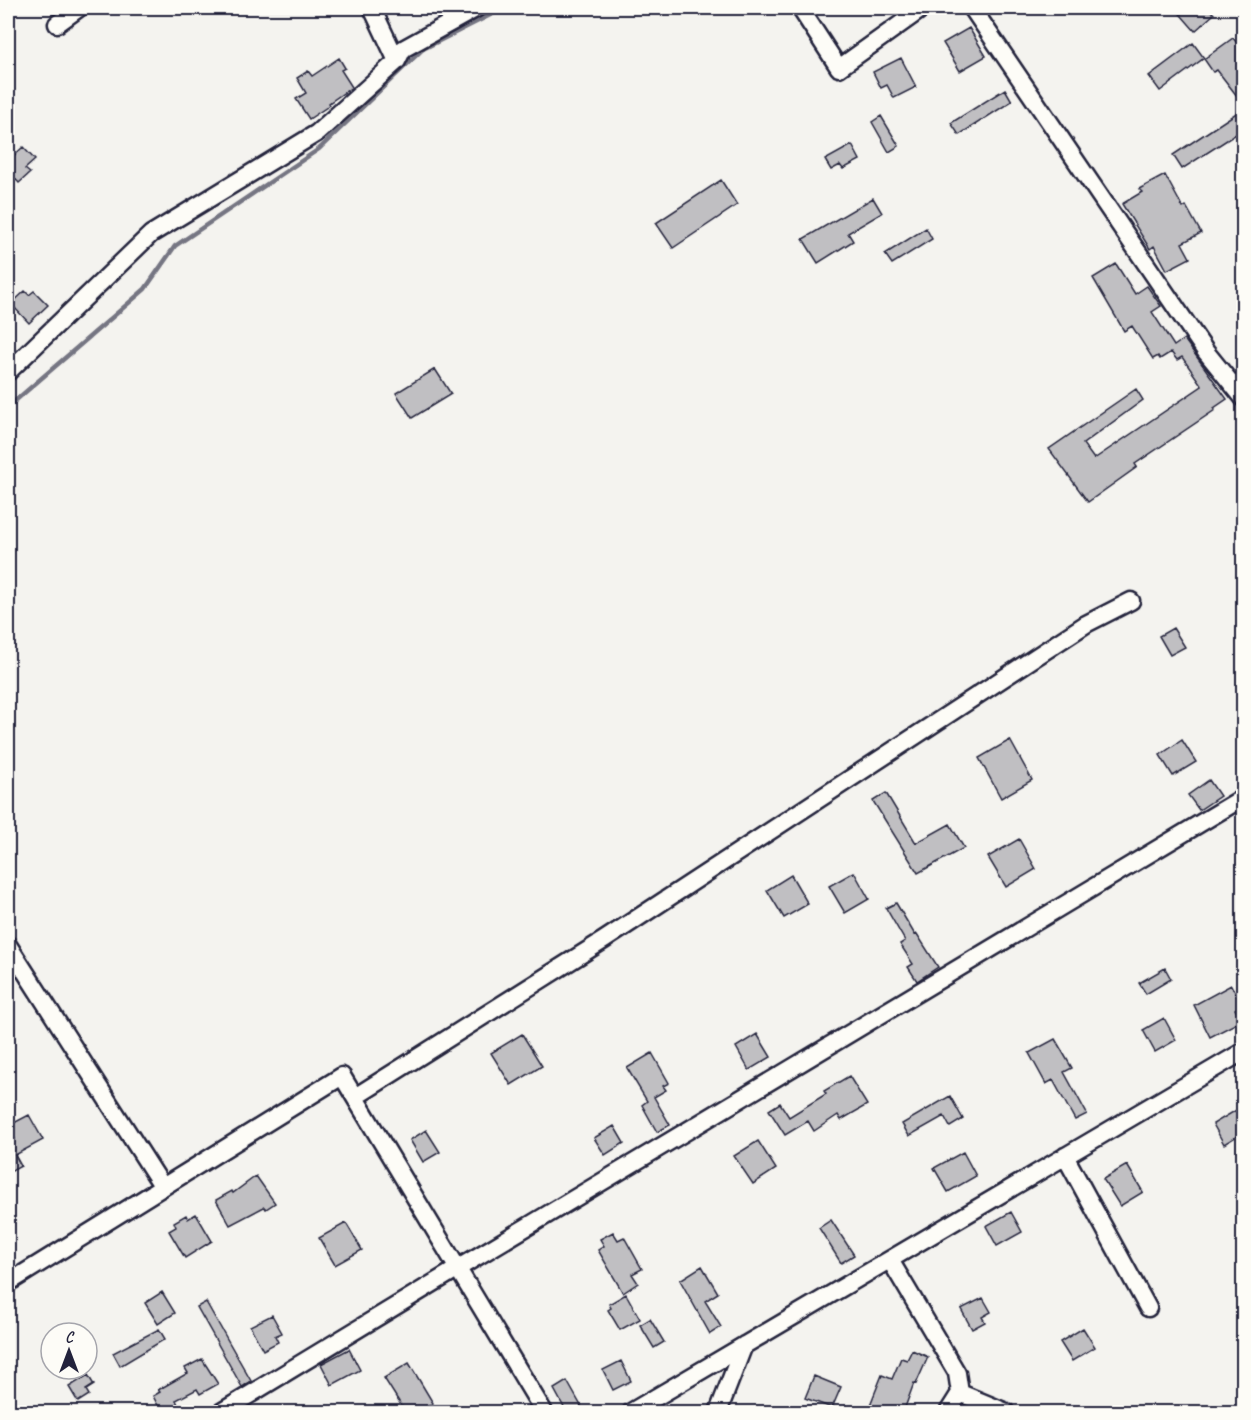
<svg xmlns="http://www.w3.org/2000/svg" width="1251" height="1420" font-family="Caveat,sans-serif">
<style>
.lines{fill:none;stroke-linecap:round;stroke-linejoin:round}
.stream{stroke:#757582;stroke-width:4.5}
.building{fill:#c0bfc2;stroke:#22223b;stroke-width:1.5}
.minor-casing{stroke:#22223b;stroke-width:21}
.minor{stroke:#fdfcf7;stroke-width:16}
</style>
<rect width="100%" height="100%" fill="#f4f3ef"/>
<filter id="ink" filterUnits="userSpaceOnUse"><feTurbulence type="fractalNoise" baseFrequency=".0167" numOctaves="2"/><feDisplacementMap in="SourceGraphic" scale="12" xChannelSelector="R" yChannelSelector="G"/><feConvolveMatrix kernelMatrix="1 2 1 2 8 2 1 2 1" color-interpolation-filters="sRGB"/></filter>
<g filter="url(#ink)">
<g class="lines">
<path class="stream" d="M8,407L145,289L175,246L319,149L423,49L504,8"/>
</g>
<path class="building" d="M1175,8H1208L1214,14L1195,31Z
M969,28L986,56L960,71L943,43Z
M1233,38L1237,43L1244,38V105L1217,70L1213,72L1204,59Z
M1193,43L1204,58L1160,91L1149,76Z
M339,58L345,68L341,70L352,87L329,103L330,105L309,119L296,99L306,93L297,78L308,71L312,76Z
M901,58L916,87L894,98L887,85L881,88L873,72Z
M1005,89L1012,101L959,135L951,123Z
M1244,108V129L1182,169L1173,155Z
M881,116L899,146L889,152L872,122Z
M852,145L860,160L843,169L840,165L831,170L825,160Z
M23,147L35,160L25,169L30,173L19,183L8,171V161Z
M1165,175L1183,208L1186,206L1201,233L1182,243L1190,258L1167,270L1154,246L1150,249L1122,204L1142,192L1139,189Z
M721,180L737,205L673,248L656,223Z
M873,198L882,213L848,233L853,241L818,263L803,239Z
M926,228L932,239L892,264L885,254Z
M1116,264L1135,294L1147,286L1161,306L1152,312L1174,346L1184,339L1227,399L1214,408L1215,410L1135,464L1137,467L1088,502L1049,449L1136,389L1143,400L1083,444L1094,459L1202,386L1182,357L1177,360L1171,352L1160,359L1158,356L1153,359L1132,326L1124,331L1093,278Z
M25,291L29,295L34,291L48,305L29,323L11,304Z
M435,369L451,394L412,418L396,393Z
M1173,628L1185,647L1170,655L1159,636Z
M1010,740L1032,780L1001,798L979,758Z
M1182,740L1196,762L1173,776L1160,755Z
M1209,780L1220,796L1199,810L1188,795Z
M886,793L916,843L950,824L964,848L918,873L873,801Z
M1019,839L1036,869L1006,887L988,857Z
M854,872L869,899L845,913L829,886Z
M791,875L808,904L784,918L767,890Z
M896,903L915,935L917,934L938,967L917,981L908,967L913,964L900,944L905,941L886,908Z
M1165,968L1171,979L1146,994L1139,983Z
M1231,985L1242,1005L1235,1009L1241,1021L1210,1037L1194,1005Z
M1164,1018L1176,1040L1155,1052L1143,1030Z
M522,1034L542,1066L511,1085L491,1053Z
M757,1034L771,1057L749,1070L736,1047Z
M1055,1039L1072,1068L1064,1072L1087,1114L1075,1120L1053,1080L1046,1084L1029,1053Z
M652,1053L669,1083L663,1086L666,1090L654,1097L670,1125L657,1132L642,1105L647,1101L627,1068Z
M849,1076L867,1105L841,1120L838,1115L814,1131L808,1121L785,1135L769,1110L780,1103L789,1117L826,1094L824,1091Z
M950,1096L963,1119L950,1127L944,1116L909,1136L902,1124Z
M1238,1109L1244,1119V1132L1224,1144L1213,1124Z
M29,1115L43,1140L15,1155L21,1166L8,1173V1142L15,1139L8,1126Z
M614,1126L624,1143L605,1155L594,1138Z
M426,1130L440,1152L423,1162L410,1140Z
M758,1141L776,1169L753,1184L734,1156Z
M963,1152L976,1176L948,1192L934,1168Z
M1127,1165L1143,1192L1120,1206L1103,1179Z
M256,1176L275,1203L266,1209L264,1207L230,1225L216,1200L232,1191L233,1193Z
M1011,1212L1022,1232L997,1246L986,1226Z
M196,1214L212,1241L185,1258L169,1231L176,1227L174,1222L186,1215L188,1219Z
M831,1220L854,1255L841,1263L819,1228Z
M346,1223L362,1250L335,1265L319,1238Z
M613,1232L618,1240L624,1237L642,1269L632,1274L638,1283L623,1293L598,1250L604,1246L600,1239Z
M702,1266L718,1293L705,1301L721,1327L710,1334L680,1280Z
M162,1292L175,1313L158,1324L145,1303Z
M626,1294L640,1319L620,1330L608,1310L611,1308L609,1304Z
M983,1298L991,1312L982,1317L985,1322L972,1329L961,1309Z
M206,1302L251,1381L242,1387L197,1307Z
M272,1315L282,1333L275,1336L278,1342L263,1350L250,1326Z
M650,1319L664,1342L654,1348L640,1325Z
M1083,1328L1095,1347L1072,1361L1060,1342Z
M159,1329L165,1339L120,1366L113,1353Z
M349,1349L360,1370L332,1385L321,1364Z
M912,1350L928,1357L916,1384L914,1383L903,1413H890L870,1405L882,1375L892,1379L901,1358L907,1360Z
M202,1359L218,1384L200,1394L197,1389L176,1400L179,1407L169,1413H162L153,1396L160,1392L158,1390L188,1373L185,1368Z
M621,1361L631,1381L613,1390L603,1370Z
M409,1363L433,1403L418,1413H406L384,1378Z
M88,1375L94,1385L86,1390L89,1395L78,1402L69,1387Z
M814,1376L841,1387L832,1408L805,1398Z
M567,1381L585,1413H567L554,1389Z"/>
<g class="lines">
<g class="minor-casing">
<path id="minor" d="M372,8L397,61
M800,8L839,68L923,8
M972,8L1206,352L1244,399
M57,24L79,8
M8,372L151,234L317,133L397,61L403,49L477,8
M8,945L163,1187
M355,1097L604,940L1086,624L1131,601
M1065,1156L1148,1308
M890,1260L957,1373L960,1393L948,1412
M8,1283L342,1076L544,1412
M960,1393L1006,1412
M221,1412L460,1267L1244,797
M631,1412L1244,1051
M718,1412L744,1345"/>
</g>
<use href="#minor" class="minor"/>
</g>
</g>
<rect width="1251" height="1420" fill="none" stroke="#fdfcf7" stroke-width="30"/>
<rect x="15" y="15" width="1221" height="1390" fill="none" stroke="#22223b" stroke-width="2" filter="url(#ink)"/>
<g transform="translate(69 1351)"><circle r="28" fill="#fdfcf7" stroke="#a5a5ac" stroke-width="1.5"/>
<path d="M0-4.5L10 22L0 15L-10 22Z" fill="#22223b"/>
<text y="-9" font-size="16" font-weight="bold" text-anchor="middle" fill="#22223b">С</text>
</g>
</svg>
